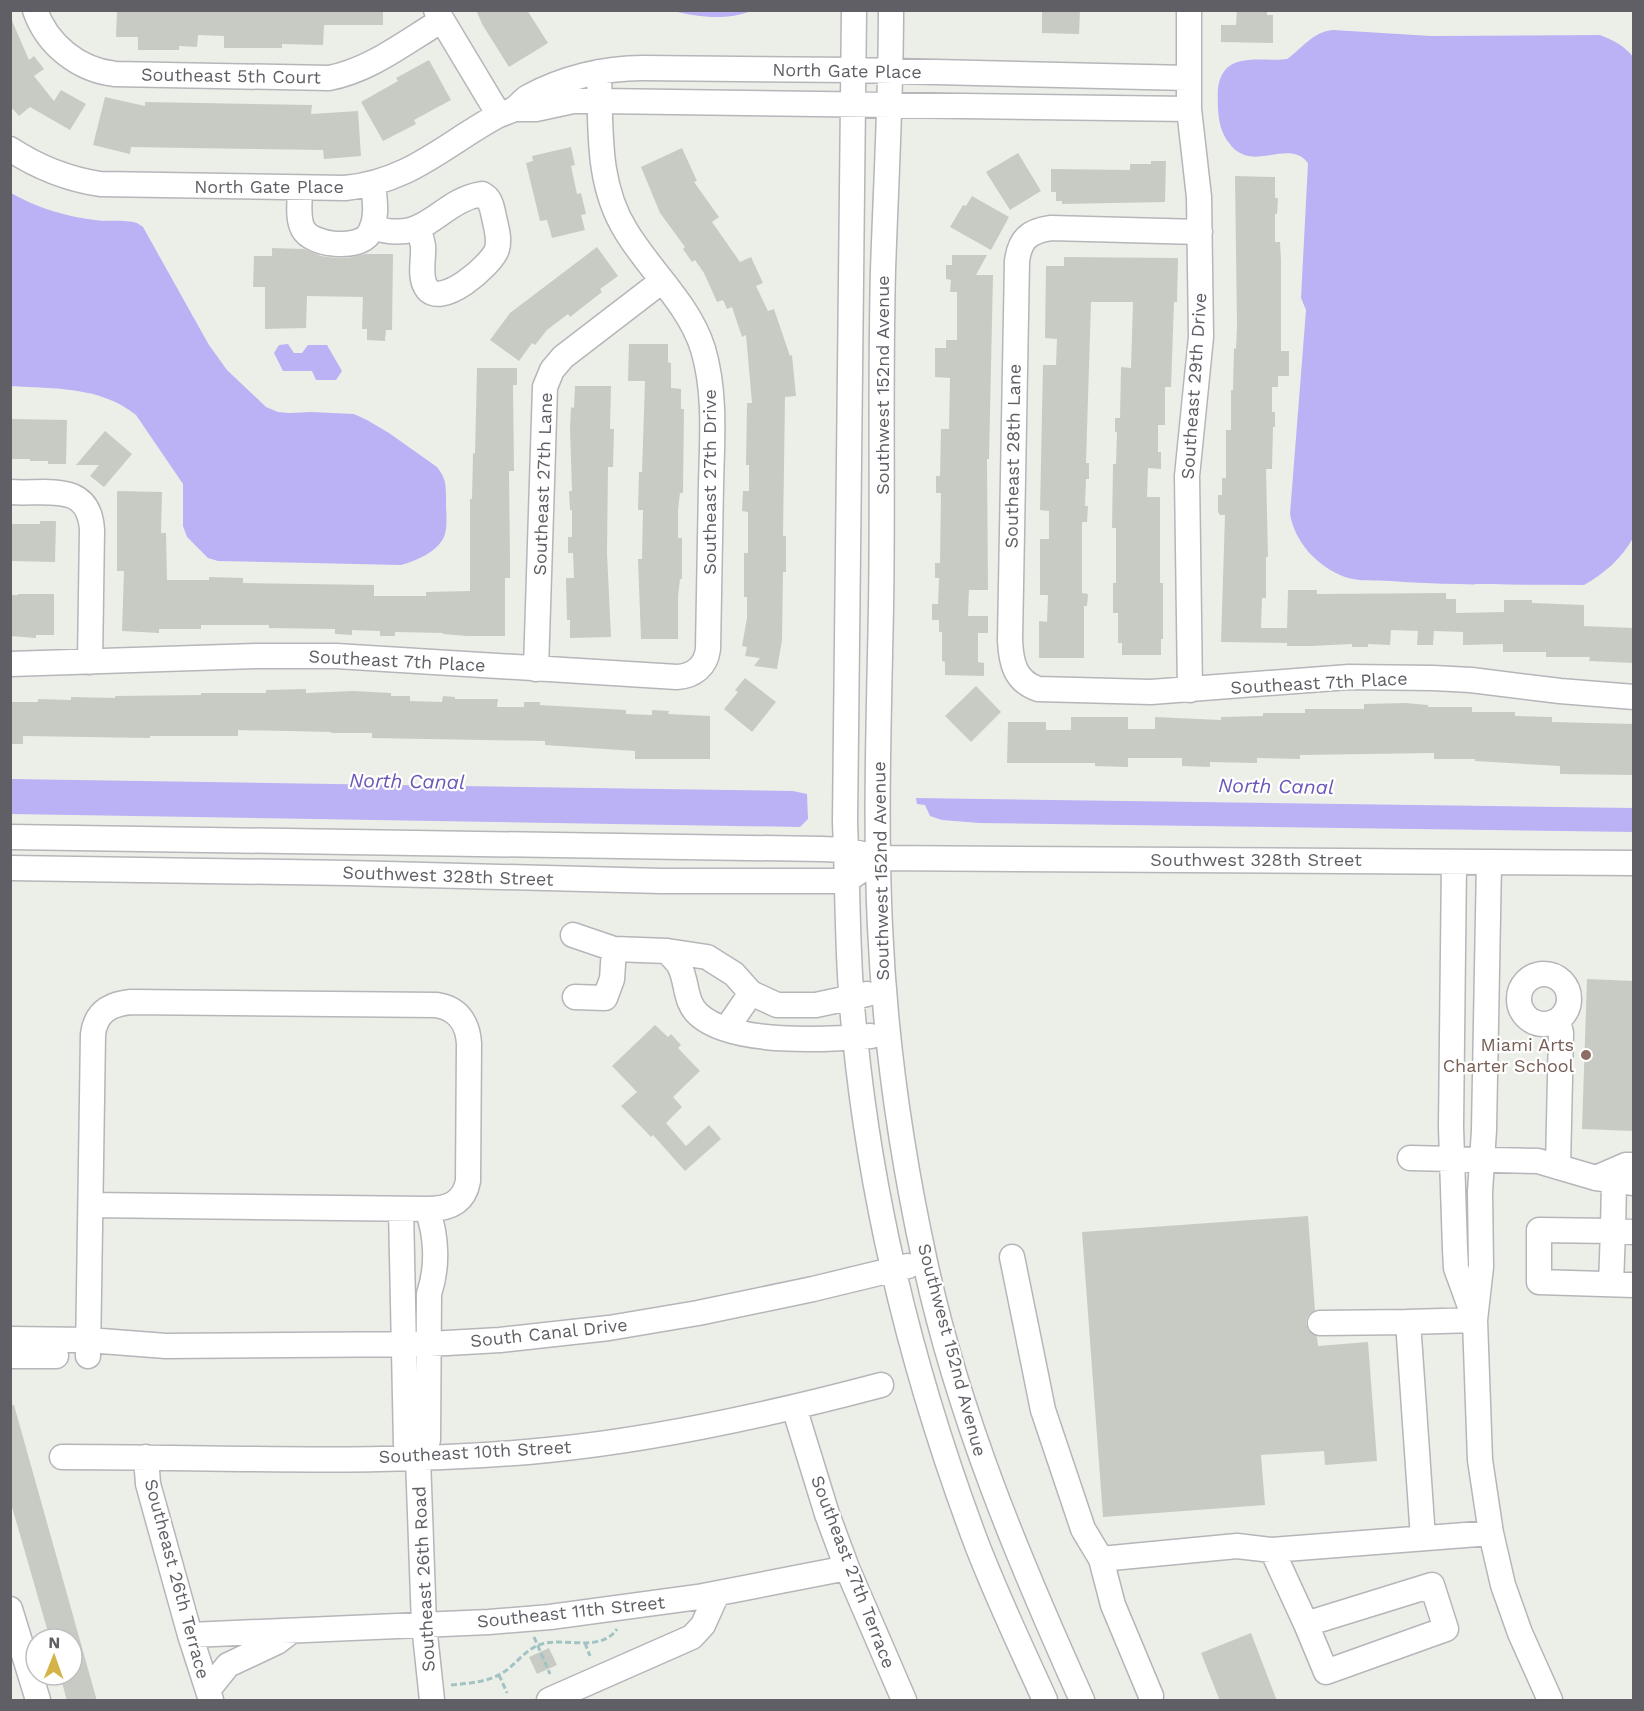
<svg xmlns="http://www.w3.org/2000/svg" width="1644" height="1711" font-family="'Work Sans',sans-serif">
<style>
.water{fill:#bbb2f5}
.building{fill:#c8cbc4}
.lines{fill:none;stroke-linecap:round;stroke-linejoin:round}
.minor-casing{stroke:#b6b5ba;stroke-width:27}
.path{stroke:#a2c3c3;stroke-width:3;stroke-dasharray:6 3;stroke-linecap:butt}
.minor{stroke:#fff;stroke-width:24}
.education-dot{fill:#8d6e63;stroke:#fff;stroke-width:2}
.labels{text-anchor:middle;stroke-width:4.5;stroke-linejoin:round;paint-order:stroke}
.street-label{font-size:18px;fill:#615f66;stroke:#fff}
.education-label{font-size:18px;fill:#785e54;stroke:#fff;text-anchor:end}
.water-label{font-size:20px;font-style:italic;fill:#6b57b6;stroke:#fff}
</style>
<rect width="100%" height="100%" fill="#ecefe8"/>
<path class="water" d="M673,11H751C726,21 698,17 673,11Z
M1333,30L1431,36L1600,35C1613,40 1625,46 1633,57V538C1622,558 1604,574 1584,585C1520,584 1455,586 1391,581C1377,580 1358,582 1345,577C1318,567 1295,543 1290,514L1306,310L1301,298L1308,163C1288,137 1252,175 1229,143C1221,133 1219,122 1218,109C1218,97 1216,84 1223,73C1235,53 1268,62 1287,59C1303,48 1312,32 1333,30Z
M11,193C35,207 67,217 95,220C109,222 124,219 137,223L143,227L209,345L227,370L266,407L278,412L289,413L311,412L354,414L367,420L389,433L437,467C447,479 446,488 446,503C446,513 448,527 444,537C437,552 416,561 401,565L218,561L208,558L187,537L183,526V484L136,415C100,386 54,389 11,386Z
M288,344L294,353H302L308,345H327L342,371L336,380H316L312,371H283L274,353L279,345Z
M11,779L793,791L807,794L808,819L800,827L11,814Z
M916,798L1633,808L1634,832L979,823L942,820L930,816L925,805L917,804Z"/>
<path class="building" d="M117,10H383V25H324L323,45L282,44V48H224V36L198,35L197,47L179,46V50H138V37H116Z
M476,10H527L548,43L509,67L482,24Z
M1042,10H1080L1079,34L1042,33Z
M1237,10H1267V15H1273V43L1221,42V25H1236Z
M10,16L29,60L34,56L44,69L34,76L54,101L61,90L86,104L70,130L30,107L19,116L10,106Z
M429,60L451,100L414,120L416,124L383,141L361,102L398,81L396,78Z
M105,97L145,106V102L312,105L311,114L358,111L361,156L324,159L323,150L188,148L131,147L130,154L93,145Z
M571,147L575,165L571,166L577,194L581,193L586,214L581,215L585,230L552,238L547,220L540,221L526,163L533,161L532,156Z
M682,148L697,181L694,182L719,217L712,222L740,262L751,257L763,283L756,286L768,311L774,309L790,356L792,355L796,396L785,397L783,536H786V572H783L782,640L777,669L754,666L760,658L745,656L747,647L742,646L747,618V597H744V553H748V512L742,511L743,491H749V465H746L747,403H752L746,335L742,337L732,307L727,309L723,300L717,302L704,273L695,260L692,262L683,249L685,247L660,213L641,167Z
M1018,153L1041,191L1010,210L986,172Z
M1151,161H1166L1165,202L1062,204V201H1056V192H1051V169L1130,170V164H1151Z
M1235,176L1275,177V198H1278L1277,214H1275V242H1280L1281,260V351H1289V376H1278V387H1272V412H1275V427H1273L1272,469H1266L1268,557H1266V598H1262L1261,628H1287L1288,590H1317V594L1446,593V599H1456V613L1504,612V600H1532V603L1584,605V626L1634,628V663L1589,661L1590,657H1546V652H1503V644L1463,645V632L1434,631L1433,645H1417L1418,631L1391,630L1390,645L1368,644V647H1352V644L1311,646H1287V643L1221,642L1225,515H1220L1218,512V495H1222V478H1226V430H1231V390H1233L1234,348L1236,349L1237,326Z
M972,196L1009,217L991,250L950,227L963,205L966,206Z
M597,247L618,276L600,289L602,292L570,317L568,314L547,330L535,345L532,343L519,361L490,340L510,313Z
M272,248L304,249L321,256L335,258H348L365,254H393L392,330H386L385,341L367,340V329H362L363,297L307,296L306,328L265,329V287H253L254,256H272Z
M952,255H987L976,275H993L989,459H987L988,590H969L968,616H988V633H978V662L984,663V676L945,675V662L942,661V632H939V620H932V604H938L939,578H935V563H940L941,493H936V476H940L941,429H949L950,378L935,377V348H946V340H957V292H950L951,280L946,279V265H952Z
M1064,257L1178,258L1177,302H1174L1171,387H1165V425H1158V452H1161V469L1148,468L1147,497H1160V583H1163V639H1161V655H1122V643H1118V613H1113V583H1116V528H1112L1113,464H1116L1117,432H1115V418H1120L1121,367L1131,368L1133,302H1091L1086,463H1089V479H1086L1085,506H1088L1087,522H1082V593L1088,594L1087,606H1084V658H1039V621L1047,622L1048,595H1040V539H1049V511L1040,510L1043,365H1056L1057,339L1045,338L1046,266H1064Z
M629,344H668V362L671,363V388L681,389V409H684L683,493H680L678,510V538H682V579H680L678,597V639H641L638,559H642L643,510H638L639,472H642L645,381H628Z
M477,368H517V385H513L514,471H509L510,560V578H505V636H467L443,634V633L395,632V636H380V631L352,630V635L335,634V629L269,628V625H201V629H159V633L122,631L124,571H117V491L162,492L161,533H166L167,580H209V577L243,578V583L374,585V596H426V592L470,591V499H472L473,453L475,454Z
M575,386H611L610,429H614L613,467H608L607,553L611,637L570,638V620H567L566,578H574L573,553H568V537H572V510H570L569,491H572L570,429L571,407L574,408Z
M10,419L67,420L66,464H48V461H30V459H10Z
M105,431L132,454L104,487L90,476L99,465H76Z
M40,521H56L55,562L10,561V524H40Z
M18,594H54V635H36V638L10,636V595H18Z
M745,678L776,702L752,732L724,709L738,692L735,690Z
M976,686L1001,712L971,742L945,716Z
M306,689V693L353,691L391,693V696H410V701L442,702L443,696L455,697V699H498L497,707H524V702H540V705L626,710V714L652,715V710L669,711L668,714L710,716V759H635V751L545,745V741L372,738V733H331V732L238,730V736H150V738L23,736V744H10V702H38V699L71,700V697L115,698V696L201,695V693H266V690Z
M1405,703L1428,705V707H1472V712H1515V716L1552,717V722L1634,724V775L1560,774V766L1475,761V759H1434V753L1300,755V759L1257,758V763L1210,762V767L1182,766V758H1128V767L1095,766V763H1007L1008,722H1046V730H1071V717H1128V729H1155V717L1221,720V717L1263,716V713H1305V709H1364V704Z
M1587,979L1634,981V1131L1582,1129Z
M655,1025L668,1037L671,1034L681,1045L678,1048L700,1071L673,1097L682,1107L666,1123L686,1146L709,1125L721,1139L685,1171L653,1135L651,1137L621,1106L637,1092L612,1066Z
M1308,1216L1315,1310L1307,1317L1306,1323L1308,1330L1317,1337L1318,1346L1368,1342L1377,1461L1325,1465L1324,1451L1261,1455L1265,1505L1103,1517L1082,1232Z
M10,1405H14L97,1701H67L60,1675H72V1639H50L10,1500Z
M1251,1633L1277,1701H1220L1201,1653Z
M549,1648L557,1665L537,1674L529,1657Z"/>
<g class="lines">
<g class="minor-casing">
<path id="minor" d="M35,10C47,45 79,70 115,74L329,78C371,70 405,42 441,21
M436,10L499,115
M854,10L845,822C848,894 847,965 855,1037C872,1208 914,1376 974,1537C995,1593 1021,1647 1045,1700
M891,10C891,97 886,183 883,270C880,382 883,495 881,607C879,714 875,821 880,927C885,1040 901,1152 925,1262C958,1415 1018,1558 1082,1700
M1189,10V109L1199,197L1201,337L1187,476L1190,690
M517,109H536L573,101H600L1189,109
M10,149C39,168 67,179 100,184L345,188C409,182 444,145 497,116C503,113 509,112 514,109C519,106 523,100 528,97C563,78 604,68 643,68L853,70L1188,78
M300,188C300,201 297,218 303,229C312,246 358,250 369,234C378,219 375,201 373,184
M372,227C428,246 437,201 482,194C491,198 492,208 494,217C496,227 500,238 497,249C492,265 439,311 426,287C419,276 424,258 423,246C422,240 420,234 419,228
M1200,232L1051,228C1029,231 1020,239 1017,261L1010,640C1011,663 1015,681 1038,689L1151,692L1349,677L1433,678L1471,680L1560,691L1634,697
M10,492C45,495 89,480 92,530L90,662
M10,664L257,656H336L677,677C694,676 706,666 708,649C709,594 710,539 711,485C712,439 716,393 703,349C689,304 650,271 626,231C596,183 601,127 599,72
M536,669L545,387L552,370L563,357L662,281
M10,837L822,849L846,850L879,858L1634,863
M1454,862L1451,1127L1455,1249L1456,1268L1473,1315
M1489,862L1484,1130L1480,1192L1481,1267L1475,1320L1480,1460L1491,1533L1503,1585L1520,1633L1550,1700
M10,868L348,873L661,881H846L859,872
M573,935L614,949L667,951L707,957L734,974L751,993L777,1005H816L867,994
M667,951C671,956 676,960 679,965C688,982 684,1002 699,1015C733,1045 827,1040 871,1036
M1519 999a25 25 0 1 1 50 0a25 25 0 1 1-50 0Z
M575,997L605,998L612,979L614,949
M727,1028L751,993
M1410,1158L1538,1161L1596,1178L1634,1183
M1558,1167L1561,1033L1558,1020
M1596,1178L1626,1165H1634
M1614,1181L1613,1231L1539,1230V1282L1634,1285
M401,1209L406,1445L418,1458
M427,1209C437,1236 438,1267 429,1294L428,1440L418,1458L424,1625L432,1700
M1012,1257L1043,1410L1083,1529L1101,1559L1237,1546L1272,1550
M1611,1284L1613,1231L1634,1232
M1320,1323L1408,1322
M10,1339L88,1340L166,1346L429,1344L500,1340L609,1328L698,1313L813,1289L908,1266
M10,1356H56
M88,1356L93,1034C96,1012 110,1004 131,1002L436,1005C458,1008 468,1023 469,1044L468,1181C464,1203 448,1209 427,1209L91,1205
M794,1407L827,1514L847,1568L904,1700
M62,1457C224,1457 387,1466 548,1450C660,1439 772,1414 881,1385
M146,1457L148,1484L190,1635L211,1700
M1423,1538L1408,1322L1475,1320
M1101,1559L1113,1605L1151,1696
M10,1609L38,1700
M1306,1624L1326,1672L1446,1629L1432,1585L1306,1624L1272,1550L1491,1533
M190,1635L489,1622L550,1617L698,1597L847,1568
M208,1690L228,1665L277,1642L290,1632
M549,1700L692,1637L703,1625L717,1594"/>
</g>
<path class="path" d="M534,1637L550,1674
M585,1643L590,1656
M499,1675L507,1693
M451,1685C471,1683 492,1682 508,1669C519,1660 528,1648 542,1644C563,1637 601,1653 617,1629"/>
<use href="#minor" class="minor"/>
</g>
<circle class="education-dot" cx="1586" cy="1055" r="6"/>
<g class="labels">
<g class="street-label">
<text transform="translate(847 71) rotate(1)" y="6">North Gate Place</text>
<text transform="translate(231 76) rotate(1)" y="6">Southeast 5th Court</text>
<text x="269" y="193">North Gate Place</text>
<text transform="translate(883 385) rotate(-90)" y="6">Southwest 152nd Avenue</text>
<text transform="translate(1194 386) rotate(-86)" y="6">Southeast 29th Drive</text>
<text transform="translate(1013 456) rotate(-89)" y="6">Southeast 28th Lane</text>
<text transform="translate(710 482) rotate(-90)" y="6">Southeast 27th Drive</text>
<text transform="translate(543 484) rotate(-88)" y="6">Southeast 27th Lane</text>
<text transform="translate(397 661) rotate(3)" y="6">Southeast 7th Place</text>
<text transform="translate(1319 683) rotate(-3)" y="6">Southeast 7th Place</text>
<text x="1256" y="866">Southwest 328th Street</text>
<text transform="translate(881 871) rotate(-91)" y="6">Southwest 152nd Avenue</text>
<text transform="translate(448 876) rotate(2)" y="6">Southwest 328th Street</text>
<text transform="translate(549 1333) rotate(-6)" y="6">South Canal Drive</text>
<text transform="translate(952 1350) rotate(75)" y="6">Southwest 152nd Avenue</text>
<text transform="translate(475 1452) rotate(-3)" y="6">Southeast 10th Street</text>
<text transform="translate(853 1572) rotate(69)" y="6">Southeast 27th Terrace</text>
<text transform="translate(177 1579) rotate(75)" y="6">Southeast 26th Terrace</text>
<text transform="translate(424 1579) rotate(-93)" y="6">Southeast 26th Road</text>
<text transform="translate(571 1612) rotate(-6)" y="6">Southeast 11th Street</text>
</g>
<g class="education-label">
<text x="1574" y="1051">Miami Arts<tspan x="1574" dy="21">Charter School</tspan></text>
</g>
<g class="water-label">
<text transform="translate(407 781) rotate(1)" y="7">North Canal</text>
<text transform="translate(1276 786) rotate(1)" y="7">North Canal</text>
</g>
</g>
<rect width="1644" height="1711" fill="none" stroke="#615f66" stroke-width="24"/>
<g transform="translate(54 1657) rotate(1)"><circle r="28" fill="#ffffff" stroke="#c0bfc2" stroke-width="1.5"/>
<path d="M0-4.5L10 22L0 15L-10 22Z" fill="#d4b449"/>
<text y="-9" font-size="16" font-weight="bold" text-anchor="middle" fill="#615f66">N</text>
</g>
</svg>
